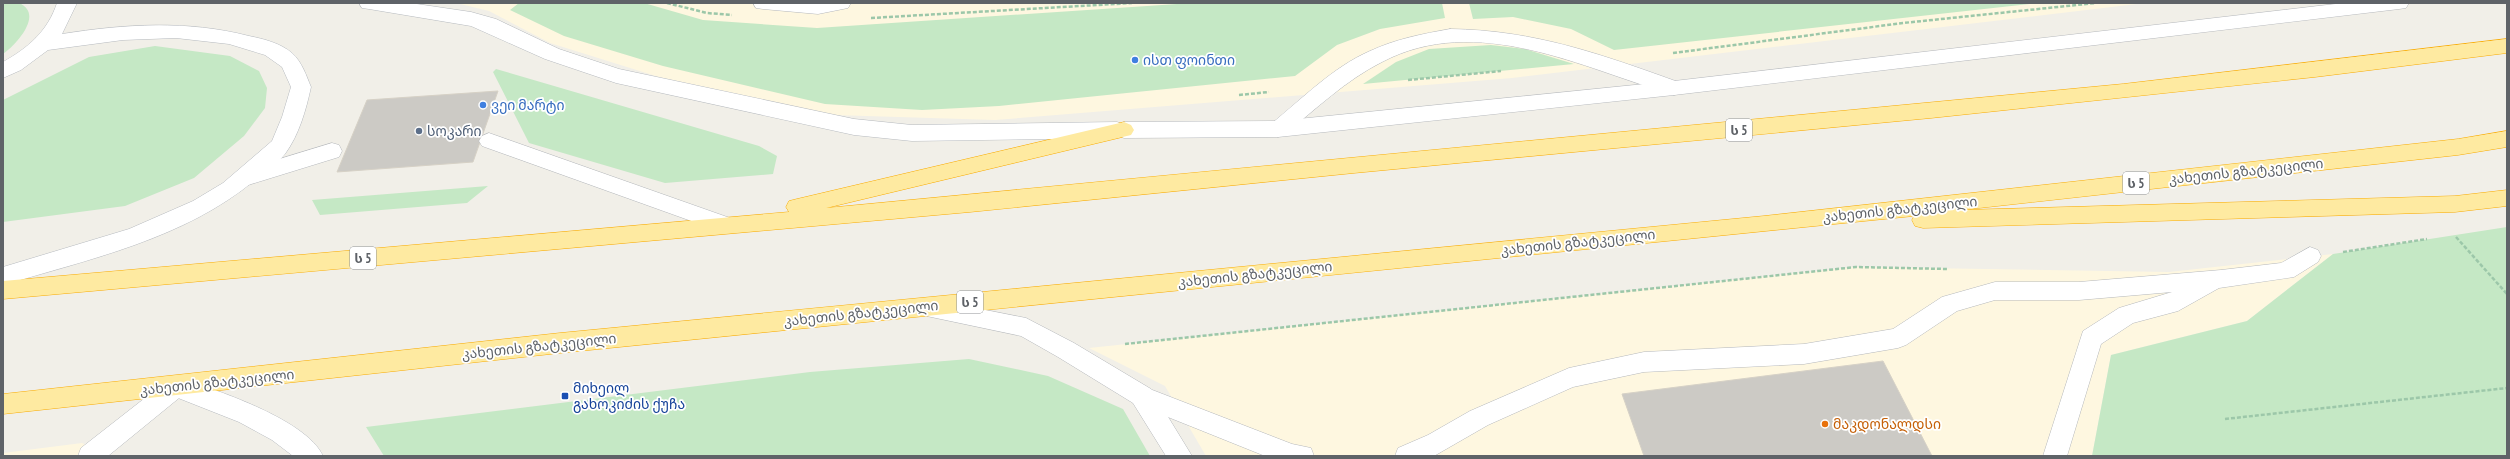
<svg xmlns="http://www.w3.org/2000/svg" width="2510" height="459" font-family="'PT Sans Narrow','Noto Sans Georgian',sans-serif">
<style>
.commercial{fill:#fef7e0}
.green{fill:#c5e8c5}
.building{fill:#cccac5;stroke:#d6d1c6}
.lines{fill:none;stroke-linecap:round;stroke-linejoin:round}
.service-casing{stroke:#b5b8bc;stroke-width:1}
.minor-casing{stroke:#b5b8bc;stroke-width:1}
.tertiary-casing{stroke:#b5b8bc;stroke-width:1}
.secondary-casing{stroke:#b6babf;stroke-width:1}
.trunk-casing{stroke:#f9ab00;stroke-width:1}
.path{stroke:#9cc7a9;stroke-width:2.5;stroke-dasharray:4 2;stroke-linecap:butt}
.service{fill:#fff;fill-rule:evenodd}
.minor{fill:#fff;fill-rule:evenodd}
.tertiary{fill:#fff;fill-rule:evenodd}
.secondary{fill:#fff;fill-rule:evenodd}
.trunk{fill:#feeaa1;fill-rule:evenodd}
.shop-dot{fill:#3f7fe0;stroke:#fff;stroke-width:1.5}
.service-dot{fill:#5c6f8a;stroke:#fff;stroke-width:1.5}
.transit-dot{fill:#1a4fb4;stroke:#fff;stroke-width:1.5}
.food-dot{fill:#e8710a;stroke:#fff;stroke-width:1.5}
.labels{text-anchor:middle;stroke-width:3.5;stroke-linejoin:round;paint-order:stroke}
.shield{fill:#fff;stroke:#8f9295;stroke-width:1}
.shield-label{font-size:13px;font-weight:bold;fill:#5f6368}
.shop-label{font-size:14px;fill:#366cbe;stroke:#fff;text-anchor:start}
.service-label{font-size:14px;fill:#4e5e75;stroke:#fff;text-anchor:start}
.street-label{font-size:14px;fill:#5f6368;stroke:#fff}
.transit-label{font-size:14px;fill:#164399;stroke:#fff;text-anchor:start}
.food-label{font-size:14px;fill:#c56008;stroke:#fff;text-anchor:start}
</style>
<rect width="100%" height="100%" fill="#f1efe8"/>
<path class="commercial" d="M456,3H2145L1512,78L995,120L834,115L659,77L550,43L489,11Z
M2333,254L2247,321L2111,355L2092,456H1206L1165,386L1089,348L1856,267L2169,272Z
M82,443L109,456H3V453Z"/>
<path class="green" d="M3,3C8,3 15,2 19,3C45,14 15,46 3,54Z
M519,3H644L703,20L817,28L1192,3H1442L1445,18L1380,29L1337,45L1295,76L999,106L922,110L825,104L663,66L564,36L510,10Z
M1469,3H2039L1614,50L1571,29L1513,17L1473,19Z
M1491,45L1525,49L1574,64L1363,84L1396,62L1429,49Z
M155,46L230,56L259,71L267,88L265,108L244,136L194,178L125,206L3,222V100L89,57Z
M496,69L759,146L777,156L773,174L665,183L529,143L493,72Z
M488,186L467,203L320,215L312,200Z
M2507,227V456H2092L2111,355L2247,321L2333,254Z
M969,359L1048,376L1123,409L1150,456H384L366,427L810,372Z"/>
<path class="building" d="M498,91L473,162L337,172L367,100Z
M1883,361L1932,456H1644L1622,394Z"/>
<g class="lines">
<g class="service-casing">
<path id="service" d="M1450,29C1535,30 1603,55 1681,83L1684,88L1681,93L1674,95C1582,68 1477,12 1382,62C1346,80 1316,109 1285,134L1278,137L1271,134L1268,129L1271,124C1302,99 1333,67 1370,51C1396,39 1422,34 1450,29Z
M489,133L730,218L733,224L730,230L722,232L482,146L479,141L482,136Z
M332,143L339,145L342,151L339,157L245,186L237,184L234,178L237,172Z
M2310,247L2318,250L2321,256L2318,262L2294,277L2219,288L2178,311L2133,323L2101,344L2067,456H2043L2083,331L2119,308L2172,292L2079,300H1995L1957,311L1906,345L1898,348L1804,364L1644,372L1573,387L1488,425L1434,456H1395L1398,448L1428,435L1470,411L1569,368L1644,352L1804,344L1893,329L1942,297L1995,282H2079L2221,270L2281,263Z
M176,377L184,380L188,387L184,394L108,456H78L81,448L168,380Z
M1142,386L1292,444L1311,448L1314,456H1265L1133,403L1130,396L1133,389Z"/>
</g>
<g class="minor-casing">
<path id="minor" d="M753,3H851L848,8L818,14L763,9L756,8Z
M925,298L1026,318L1074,343L1151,389L1192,456H1166L1133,403L1058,357L1021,336L917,314L914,307L917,300Z"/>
</g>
<g class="tertiary-casing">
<path id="tertiary" d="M2344,3H2409L2406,8L2399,9L1674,95L1278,137L1124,138L1117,135L1114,130L1117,125L1124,122L1278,121L1674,81Z"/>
</g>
<g class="secondary-casing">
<path id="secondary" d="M57,3H77L62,34C125,24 187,20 249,36C264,39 280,43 292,53C302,62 306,75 311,87C306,110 299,135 285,154C277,164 265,172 255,180C184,239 90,259 3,285V267L129,229L193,201L223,183L272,141L282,117L291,87L282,67L265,55L229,44L176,38L123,40L48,50L21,70L3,78V62C28,48 48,31 57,3Z
M359,3H410L471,12L496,19L559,49L619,69L854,119L912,125L1117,122L1124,125L1127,130L1124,135L1117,138L912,141L854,135L616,83L545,59L471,26L369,9L362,8Z
M176,377C214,389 306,419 323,456H293L272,440L239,422L168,394L164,387L168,380Z"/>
</g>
<g class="trunk-casing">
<path id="trunk" d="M2507,39V53L2315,77L1931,118L1354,173L970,212L3,299V281L789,212L786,207L789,201L797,199L1124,122L1131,125L1134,130L1131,135L826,208L2123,84Z
M2507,131V147L2458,155L1961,210L2455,196L2507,190V206L2455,212L1923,228L1915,226L1912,220L1914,216L560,353L3,414V394L560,333L1764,216L2458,139Z"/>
</g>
<path class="path" d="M667,3L707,13L732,15
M871,18L1132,3
M1673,53L1903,23L2096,3
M1408,80L1501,71
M1239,95L1269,92
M2456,237L2507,294
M2343,252L2427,239
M1125,344L1856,267L1947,269
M2225,419L2507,388"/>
<use href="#service" class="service"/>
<use href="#minor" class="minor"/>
<use href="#tertiary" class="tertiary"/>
<use href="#secondary" class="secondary"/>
<use href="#trunk" class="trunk"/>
</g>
<g class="shop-dot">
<circle cx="1135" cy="60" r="4"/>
<circle cx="483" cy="105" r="4"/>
</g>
<circle class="service-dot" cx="419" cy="131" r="4"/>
<rect class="transit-dot" x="561" y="392" width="8" height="8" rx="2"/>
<circle class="food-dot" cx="1825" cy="424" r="4"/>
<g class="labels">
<g class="shield">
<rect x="1726" y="119" width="26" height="22" rx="3"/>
<rect x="2123" y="172" width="26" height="22" rx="3"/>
<rect x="350" y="247" width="26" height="22" rx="3"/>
<rect x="957" y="291" width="26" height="22" rx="3"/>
</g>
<g class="shield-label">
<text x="1739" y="135">ს 5</text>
<text x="2136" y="188">ს 5</text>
<text x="363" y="263">ს 5</text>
<text x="970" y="307">ს 5</text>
</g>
<g class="shop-label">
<text x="1143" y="65">ისთ ფოინთი</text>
<text x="491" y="110">ვეი მარტი</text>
</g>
<g class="service-label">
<text x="427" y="136">სოკარი</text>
</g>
<g class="street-label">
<text transform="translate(2246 171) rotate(-6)" y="5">კახეთის გზატკეცილი</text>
<text transform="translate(1900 209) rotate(-6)" y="5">კახეთის გზატკეცილი</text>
<text transform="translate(1578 242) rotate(-6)" y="5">კახეთის გზატკეცილი</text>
<text transform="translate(1255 274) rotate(-6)" y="5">კახეთის გზატკეცილი</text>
<text transform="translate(861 313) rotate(-6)" y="5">კახეთის გზატკეცილი</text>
<text transform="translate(539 346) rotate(-6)" y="5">კახეთის გზატკეცილი</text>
<text transform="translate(217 382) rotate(-6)" y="5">კახეთის გზატკეცილი</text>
</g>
<g class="transit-label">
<text x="573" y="393">მიხეილ<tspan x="573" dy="16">გახოკიძის ქუჩა</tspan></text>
</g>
<g class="food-label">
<text x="1833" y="429">მაკდონალდსი</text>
</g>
</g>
<rect width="2510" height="459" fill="none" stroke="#5f6368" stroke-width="8"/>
</svg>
